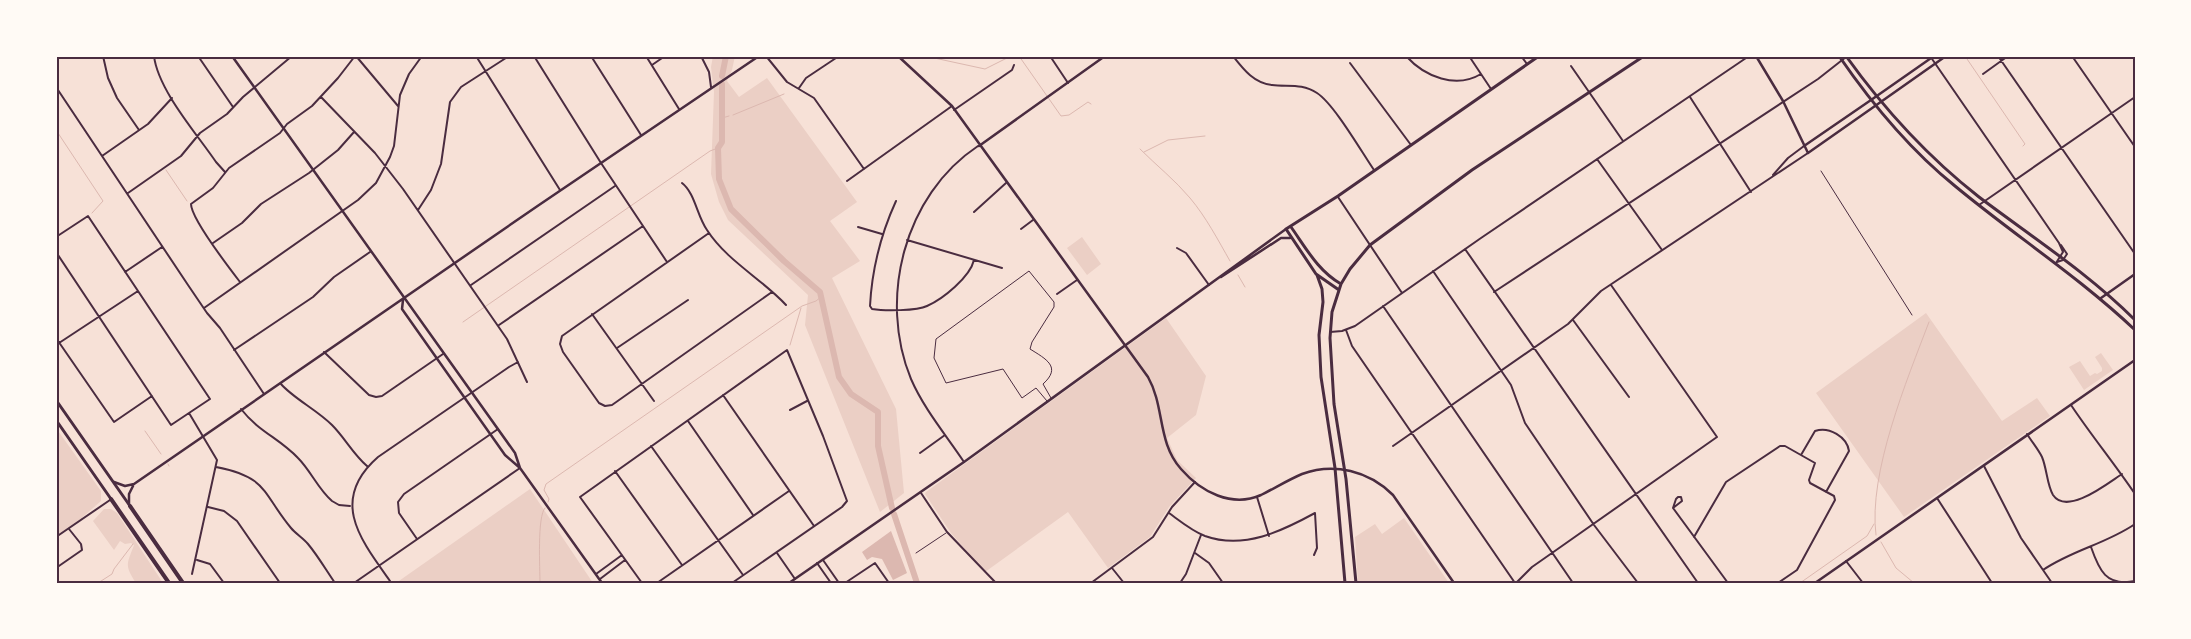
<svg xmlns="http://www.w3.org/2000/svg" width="2191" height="639" font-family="'Playfair Display',serif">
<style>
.green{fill:#ebcfc5}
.water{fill:#dcb8b0}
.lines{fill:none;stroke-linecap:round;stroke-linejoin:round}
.stream{stroke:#dcb8b0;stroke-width:1}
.river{stroke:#dcb8b0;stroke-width:6}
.service{stroke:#4a2c40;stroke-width:1}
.minor{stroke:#4a2c40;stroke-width:2}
.tertiary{stroke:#4a2c40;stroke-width:2.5}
.secondary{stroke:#4a2c40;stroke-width:2.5}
.primary{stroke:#4a2c40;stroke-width:3}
.trunk{stroke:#4a2c40;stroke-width:3}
.motorway{stroke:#4a2c40;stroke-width:4}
.neatline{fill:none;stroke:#4a2c40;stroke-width:2}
</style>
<rect width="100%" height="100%" fill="#f7e1d7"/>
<path class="green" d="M713,56H735L732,70L727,81L739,97L767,78L857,202L830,221L860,261L832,278L896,409L904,493L880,512L805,325L808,295L728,220L719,202L711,174L714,92L711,67Z
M1082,237L1101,264L1087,275L1067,248Z
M1926,313L2002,421L2037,398L2050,416L1904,517L1816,393Z
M1166,318L1206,376L1196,415L1167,438L1177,460L1196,478L1169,507L1150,537L1108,568L1068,512L985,572L951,533L925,494L926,492Z
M2101,353L2113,370L2084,390L2069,367L2080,361L2090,376L2095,373L2097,374L2102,371V368L2095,357Z
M56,428L101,491V501L69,529L56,537Z
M530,489L593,583H396Z
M104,509H111L117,513L163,583H136C124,565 127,564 134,545L131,543L125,544L120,541L114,550L93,521Z
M1404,518L1449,583H1358L1355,537L1375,524L1382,534Z"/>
<path class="water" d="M891,531L907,573L893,580L882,559L872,557L867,560L862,552Z"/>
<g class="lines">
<path class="stream" d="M884,56L893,57
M925,56L985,69L1011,56
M1019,56L1061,116L1069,115L1088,102L1091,104
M1965,56L2025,144L2023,146
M733,115L784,94
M722,118L729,116
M56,130L103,201L92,213
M1140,149C1157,166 1175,180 1190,198C1206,217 1218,240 1230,261
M1144,152L1168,140L1205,136
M166,170L187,201
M1238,275L1245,287
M463,322L710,151L718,148
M790,345L801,308
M145,431L161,454
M168,464L169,466
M548,502L549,499L544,490L546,484L802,306L816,301L822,296
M1876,535C1868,473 1907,380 1929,322
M1881,542L1896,568L1914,583
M56,578L60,583
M98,583L112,574L114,569L133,544
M540,583C540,569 537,516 545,508
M1800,583L1867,536L1874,524"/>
<path class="river" d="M722,76L726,56
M722,84V142L718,148L719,179L731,209L784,261L820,292L839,377L851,394L878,412V446L892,508
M894,514L917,583"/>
<path class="service" d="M1821,171L1912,315
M1047,401L1036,388L1022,398L1003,369L946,383L934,358L936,339L1029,271L1054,302V307L1032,342L1030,349C1046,359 1062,367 1043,384L1051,398
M916,553L946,533"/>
<path class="minor" d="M103,56L108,78L117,98L139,130
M154,56C158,90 197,134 216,162L225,172
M198,56L233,107
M356,56L398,106
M476,56L560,190
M534,56L601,163L667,262
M591,56L641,135
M646,56L679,109
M701,56L709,72L711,87
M766,56L787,82L814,98L864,169
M1050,56L1068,83
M1233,56C1244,70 1254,83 1272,85C1288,87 1302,83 1317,93C1334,104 1361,151 1374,170
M1406,56C1425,77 1456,89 1481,74
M1469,56L1491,89
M1521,56L1527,64
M1930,56L2059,243L2063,252L2056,263
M1998,56L2135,254
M2072,56L2135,147
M56,59L62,56
M1350,63L1411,145
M652,65L665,56
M1571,66L1623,141
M1983,74L2008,56
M56,87L188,285L207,313L220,328L264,394
M799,88L806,78L839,56
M321,97L375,153L403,189L507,339L527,382
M1690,97L1751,192
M954,110L1012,70L1014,65
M102,156L148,124L172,98
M1597,159L1662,250
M1773,175L1788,158L1804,146
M847,181L952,106
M682,183C695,193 697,216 707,230C727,261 762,279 786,305
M128,193L181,156L200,133L227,114L243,97L292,56
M1338,197L1402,293
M896,201C880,236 872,268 870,306L872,309C884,311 917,311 927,306C943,299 970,277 974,260
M1979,205L2135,97
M418,210L431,190L441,164L450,102L461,87L509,56
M974,212L1006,183
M858,227L882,234
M1021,229L1033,220
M709,233L562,336L560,344L563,352L599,403L605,406L612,405L772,292
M56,237L88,216L210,399L171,425L56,252
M907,240L1002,268
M213,243L242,223L261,204L309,173L338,150L354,132
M1177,248L1186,253L1209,285
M1465,249L1698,583
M2057,262L2063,260L2067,254L2061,245
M1433,271L1511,385L1525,423L1594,525L1638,583
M125,272L162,247
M240,282C230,269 191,218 191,204L213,188L229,168L280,133L287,124L312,106L338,78L355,56
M471,285L615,186
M1494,292L1818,79L1846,57
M1057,294L1077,280
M1383,306L1573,583
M204,308L358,200L376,183L390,157L394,146L400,95L409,74L422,56
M592,314L654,401
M1573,320L1629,397
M499,325L643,226
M1346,330L1352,346L1515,583
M1330,332L1342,331L1355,326L1481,238L1749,56
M56,338L114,422L152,396
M59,343L138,291
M617,348L688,300
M234,350L313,297L334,277L370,252
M324,352L369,395L376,397L382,396L443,354
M281,384C293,398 317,410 332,425C345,438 353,454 367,466
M723,395L814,526
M2071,405C2091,435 2114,463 2135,494
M241,409C259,432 279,438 298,458C311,471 318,489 332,501L339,505L350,506
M790,410L807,401
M189,413L217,460L192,574
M688,421L753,515
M2027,434C2032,442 2038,449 2042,457C2047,469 2047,485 2053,495C2067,516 2108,483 2122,474
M651,446L743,575
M1393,446L1568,324L1601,291L1808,153
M920,453L945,435
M1801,455L1815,431C1829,426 1847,437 1849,451L1826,492
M964,462C946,435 924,409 911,379C878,299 904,195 978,146
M1984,466L2021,538L2052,583
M216,467C268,477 262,493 291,528C296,534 303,538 308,544C318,556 326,570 335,583
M615,471L682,565
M921,493L947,532L996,583
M1257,497L1269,536
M1678,497H1681L1682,501L1673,508L1676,499Z
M1937,498L1992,583
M208,507L224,511L237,521L280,583
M1673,508L1728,583
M1169,513C1180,521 1192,531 1205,536C1244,550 1282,531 1315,513L1317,548L1314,555
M56,537L110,500
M1694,537L1726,482L1780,446H1785L1815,463L1809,480L1810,483L1834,496L1835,500L1797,570L1778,583
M417,539L399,513L398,502L404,494L498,429
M2091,547C2099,570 2106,587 2135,581
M777,553L795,579
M1195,553L1209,563L1223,583
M197,560L210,564L224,583
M823,560L839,583
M1846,561L1863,583
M817,563L831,583
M56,568L82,550L81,544L69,529
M1112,568L1124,583
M2043,570C2072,550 2106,544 2135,524
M596,574L622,555
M600,579L625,560
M390,581C360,539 329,500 378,457L509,367L518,362
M354,583L520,468
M642,583L580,497L787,350L823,436L847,501L842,507L732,583
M657,583L789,491
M845,583L875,563L889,583
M1091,583L1153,537L1172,507L1195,482
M1180,583L1186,574L1201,535
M1516,583L1532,567L1552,553L1717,437L1611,285
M1735,583H1754"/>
<path class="tertiary" d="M232,56L515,453L520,468
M898,56L952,106L1148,377C1165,407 1157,442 1181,469C1201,492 1232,508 1261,495C1275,488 1288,480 1302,474C1334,462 1369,471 1393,495L1454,583
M1756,56L1783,101L1808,153L1875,106
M979,146L1105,56
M1804,146L1871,100
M2101,298L2135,274
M403,300L402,309L505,455L520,468L602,583
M114,482L125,486L134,484L539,205L759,56
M129,504V494L133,486
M1815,583L2135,360"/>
<path class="secondary" d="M1871,100L1934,56
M1875,106L1946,56
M1221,277L1281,238H1290
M789,583L964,462L1286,229"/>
<path class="primary" d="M1839,56C1872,104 1909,149 1955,186C2014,235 2079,277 2135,330
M1846,56C1884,109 1928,157 1979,197C2032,237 2088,273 2135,320
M1291,227C1306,248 1318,271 1341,284
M1317,275L1322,289L1323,302L1319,335L1321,377L1335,468L1345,583
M1339,290L1316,274L1286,229L1338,196L1539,56
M1356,583L1346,479L1334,404L1330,338L1332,312L1341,284L1350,269L1370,245L1472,170L1644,56"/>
<path class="trunk" d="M56,400L130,506
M56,420L111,499"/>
<path class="motorway" d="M111,499L169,583
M130,506L183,583"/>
</g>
<rect width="2191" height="639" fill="none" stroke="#fffaf5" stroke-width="115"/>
<rect x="58" y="58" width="2076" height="524" class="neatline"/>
</svg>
